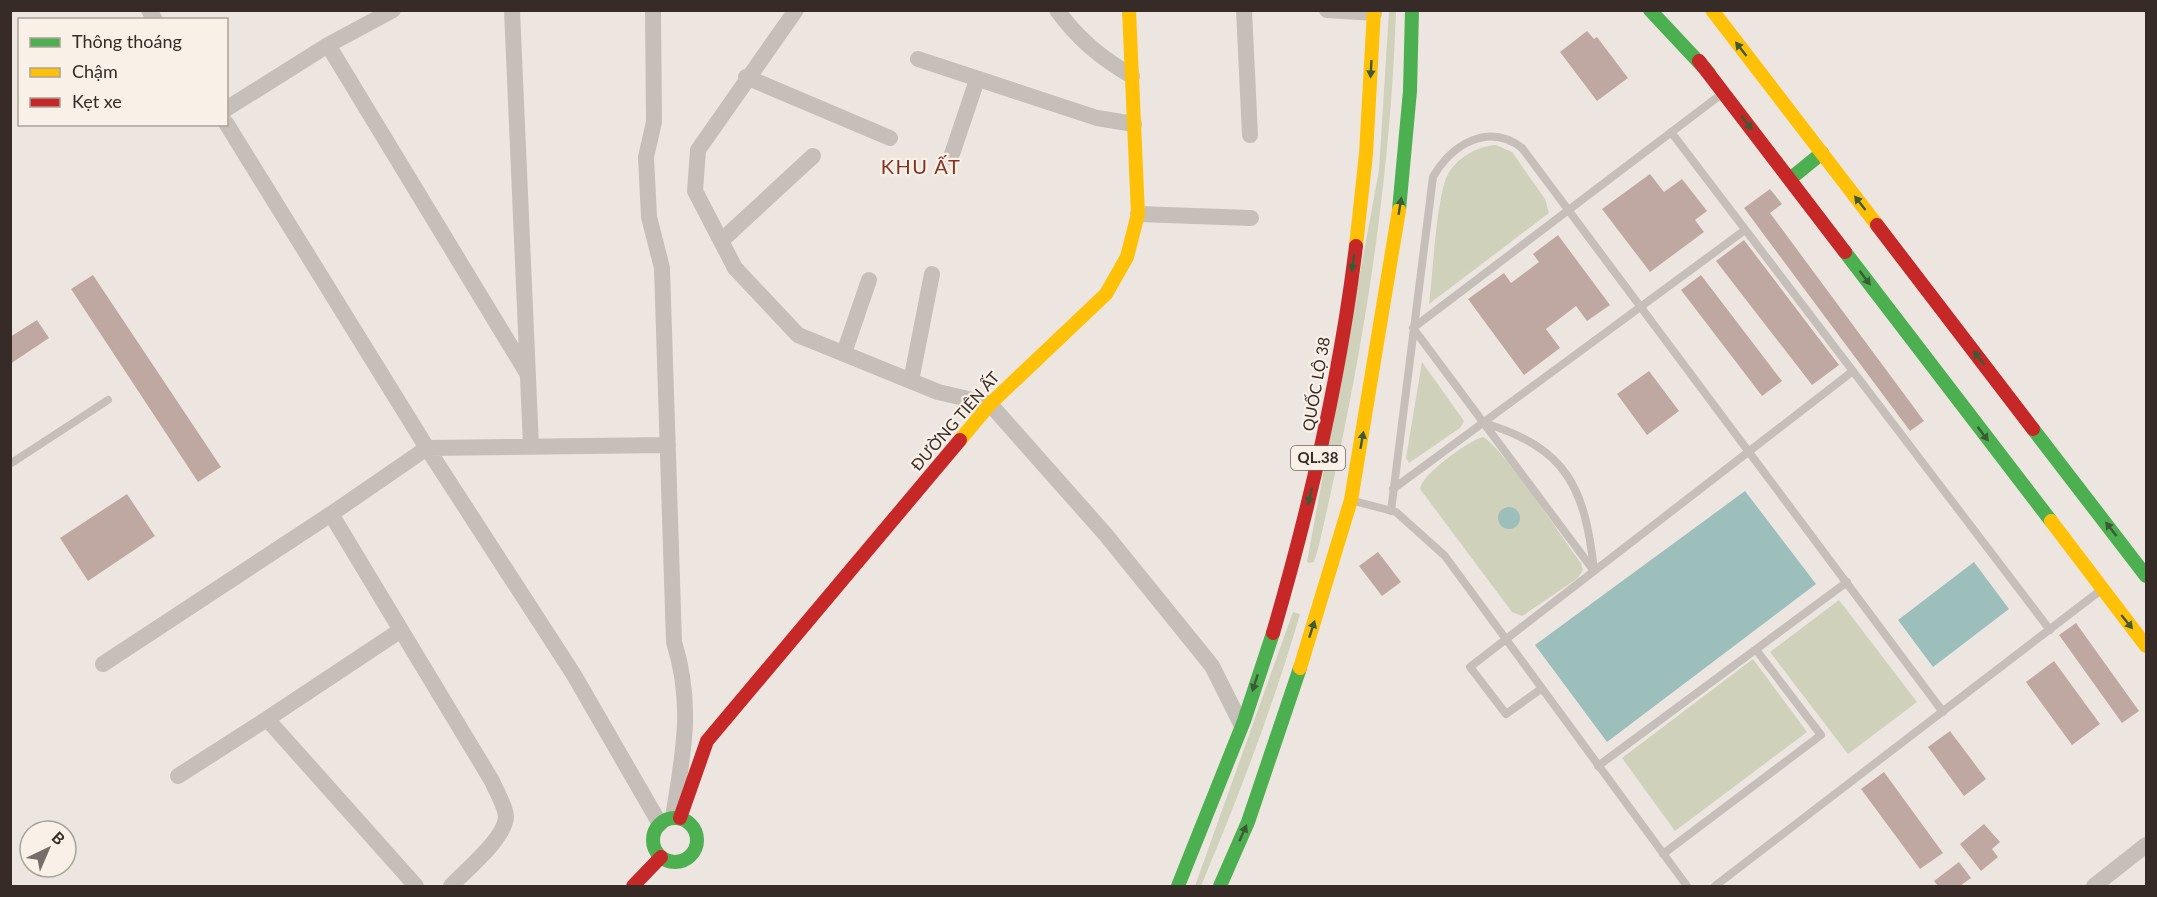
<svg xmlns="http://www.w3.org/2000/svg" width="2157" height="897" font-family="Lato,sans-serif">
<style>
.green{fill:#cfd1ba}
.water{fill:#9cbfbc}
.building{fill:#c0a8a2}
.lines{fill:none;stroke-linecap:round;stroke-linejoin:round}
.lane{stroke:#c6beb9;stroke-width:8}
.street{stroke:#c6beb9;stroke-width:16}
.fast{stroke:#4caf50;stroke-width:14}
.slow{stroke:#ffc107;stroke-width:14}
.jam{stroke:#c62828;stroke-width:14}
.oneway{fill:#3e5935}
.labels{text-anchor:middle;stroke-width:4.5;stroke-linejoin:round;paint-order:stroke}
.shield{fill:#f9f0e7;stroke:#706661;stroke-width:1.5}
.shield-label{font-size:15px;font-weight:bold;fill:#362b27}
.street-label{font-size:16px;fill:#362b27;stroke:#f9f0e7}
.quarter-label{font-size:20px;letter-spacing:1.5px;fill:#843221;stroke:#f9f0e7}
</style>
<rect width="100%" height="100%" fill="#ede6e0"/>
<path class="green" d="M1389,11H1396C1390,193 1360,371 1318,549L1314,562L1309,563L1307,562L1379,170Z
M1496,145L1512,152L1545,199L1549,213L1429,304C1433,273 1436,202 1447,176C1456,158 1477,146 1496,145Z
M1422,362L1464,421L1460,428L1409,463L1406,458Z
M1483,437C1500,444 1565,542 1581,563L1583,570L1578,578L1522,616L1512,612L1420,489C1422,474 1468,441 1483,437Z
M1839,600L1917,702L1848,754L1770,652Z
M1293,612L1300,614C1273,707 1238,798 1201,886H1195Z
M1753,659L1807,732L1675,831L1622,758Z"/>
<path class="water" d="M1745,491L1816,584L1607,742L1535,645Z
M1498 518a11 11 0 1 1 22 0a11 11 0 1 1-22 0Z
M1974,562L2009,609L1933,667L1898,620Z"/>
<path class="building" d="M1587,31L1594,39L1597,37L1628,78L1597,101L1560,52Z
M1650,174L1664,192L1682,179L1707,211L1695,220L1704,232L1650,272L1602,209Z
M1770,189L1782,204L1770,213L1924,421L1910,431L1744,208Z
M1558,235L1610,305L1587,321L1576,306L1546,329L1560,348L1524,375L1468,299L1504,273L1511,283L1539,262L1533,254Z
M1744,240L1839,365L1812,385L1716,261Z
M93,275L221,467L198,482L71,289Z
M1701,275L1782,381L1762,396L1681,290Z
M37,320L49,338L10,364V337Z
M1649,371L1679,411L1647,435L1617,394Z
M127,494L155,536L88,581L60,538Z
M1378,552L1401,582L1382,596L1359,566Z
M2076,623L2139,711L2122,723L2059,635Z
M2054,661L2100,724L2072,745L2026,682Z
M1950,731L1986,779L1964,796L1928,747Z
M1884,772L1943,853L1920,869L1861,789Z
M1984,824L2000,842L1992,849L1998,857L1981,871L1960,844Z
M1959,862L1971,878L1960,886H1938L1934,881Z"/>
<g class="lines">
<path class="lane" d="M1671,132L2050,630
M1484,423C1567,448 1585,488 1594,570
M10,464L108,400
M1393,489L1745,230
M1354,501L1396,512L1445,556L1687,886
M1391,511L1433,177C1452,144 1489,122 1522,148L1943,712
M1594,571L1413,328L1723,93
M1541,689L1506,714L1470,667L1853,371
M1598,766L1847,582
M1663,854L1821,735L1757,651
M1715,886L2101,590"/>
<path class="street" d="M149,10L155,20
M512,10L531,446
M653,10L654,122L646,157L649,217L662,268L674,642C693,702 684,750 674,811
M796,10L698,150L695,191L735,268L798,335L938,392L990,404L1106,535L1212,666L1241,724
M1057,10C1078,39 1101,58 1132,76
M1244,10L1250,135
M1327,10L1374,13
M328,45L527,373
M918,59L1097,118L1134,124
M746,77L890,138
M226,109L328,45L393,10
M226,123L427,448L574,675L660,824
M951,157L977,80
M1138,214L1251,218
M721,241L813,156
M844,353L869,280
M911,381L932,274
M103,664L331,514
M267,719L401,630
M178,776L267,719L416,886
M451,886C465,871 506,838 506,816C505,805 496,791 492,781L331,514L427,448L668,445
M2094,886L2146,845"/>
<path class="fast" d="M1650,10L1709,73
M1790,179L1822,153
M1399,210L1410,91L1412,10
M1845,252L2051,521
M2033,429L2146,576
M653 840a22 22 0 1 1 44 0a22 22 0 1 1-44 0Z
M1178,886L1244,721L1273,633
M1220,886L1248,822L1300,668"/>
<path class="slow" d="M1712,10L1877,225
M1356,246L1366,154L1374,10
M960,440L990,404L1106,294L1127,257L1138,214L1129,10
M2051,521L2146,646
M1300,668L1351,500L1399,210"/>
<path class="jam" d="M1699,61L1845,252
M1877,225L2033,429
M1273,633C1310,506 1340,378 1356,246
M680,818L707,741L960,440
M633,886L661,857"/>
</g>
<defs><path id="oneway-solid" d="M-6-.8H1V-3.2L6.5 0L1 3.2V.8H-6Z" transform="scale(1.5)"/></defs>
<g class="oneway">
<use href="#oneway-solid" transform="translate(1741 49) rotate(-128)"/>
<use href="#oneway-solid" transform="translate(1371 69) rotate(93)"/>
<use href="#oneway-solid" transform="translate(1747 123) rotate(52)"/>
<use href="#oneway-solid" transform="translate(1860 203) rotate(-128)"/>
<use href="#oneway-solid" transform="translate(1400 206) rotate(-81)"/>
<use href="#oneway-solid" transform="translate(1353 263) rotate(98)"/>
<use href="#oneway-solid" transform="translate(1865 278) rotate(53)"/>
<use href="#oneway-solid" transform="translate(1979 358) rotate(-128)"/>
<use href="#oneway-solid" transform="translate(1983 434) rotate(53)"/>
<use href="#oneway-solid" transform="translate(1362 440) rotate(-80)"/>
<use href="#oneway-solid" transform="translate(1310 496) rotate(104)"/>
<use href="#oneway-solid" transform="translate(2111 529) rotate(-128)"/>
<use href="#oneway-solid" transform="translate(2127 622) rotate(51)"/>
<use href="#oneway-solid" transform="translate(1312 629) rotate(-72)"/>
<use href="#oneway-solid" transform="translate(1255 683) rotate(108)"/>
<use href="#oneway-solid" transform="translate(1243 833) rotate(-66)"/>
</g>
<g class="labels">
<rect class="shield" x="1291" y="446" width="54" height="24" rx="4.5"/>
<g class="shield-label">
<text x="1318" y="463">QL.38</text>
</g>
<g class="street-label">
<text transform="translate(1316 384) rotate(-80)" y="6">QUỐC LỘ 38</text>
<text transform="translate(955 421) rotate(-49)" y="6">ĐƯỜNG TIÊN ẤT</text>
</g>
<g class="quarter-label">
<text x="921" y="174">KHU ẤT</text>
</g>
</g>
<rect width="2157" height="897" fill="none" stroke="#362b27" stroke-width="24"/>
<rect x="18" y="18" width="210" height="108" fill="#f9f0e7" stroke="#aba19a" stroke-width="1.5"/>
<rect x="30" y="38" width="30" height="9" fill="#4caf50" stroke="#aba19a" stroke-width="1.5"/>
<text x="72" y="48" font-size="18" fill="#362b27">Thông thoáng</text>
<rect x="30" y="68" width="30" height="9" fill="#ffc107" stroke="#aba19a" stroke-width="1.5"/>
<text x="72" y="78" font-size="18" fill="#362b27">Chậm</text>
<rect x="30" y="98" width="30" height="9" fill="#c62828" stroke="#aba19a" stroke-width="1.5"/>
<text x="72" y="108" font-size="18" fill="#362b27">Kẹt xe</text>
<g transform="translate(48 849) rotate(44)"><circle r="28" fill="#f9f0e7" stroke="#aba19a" stroke-width="1.5"/>
<path d="M0-4.5L10 22L0 15L-10 22Z" fill="#766c68"/>
<text y="-9" font-size="16" font-weight="bold" text-anchor="middle" fill="#362b27">B</text>
</g>
</svg>
